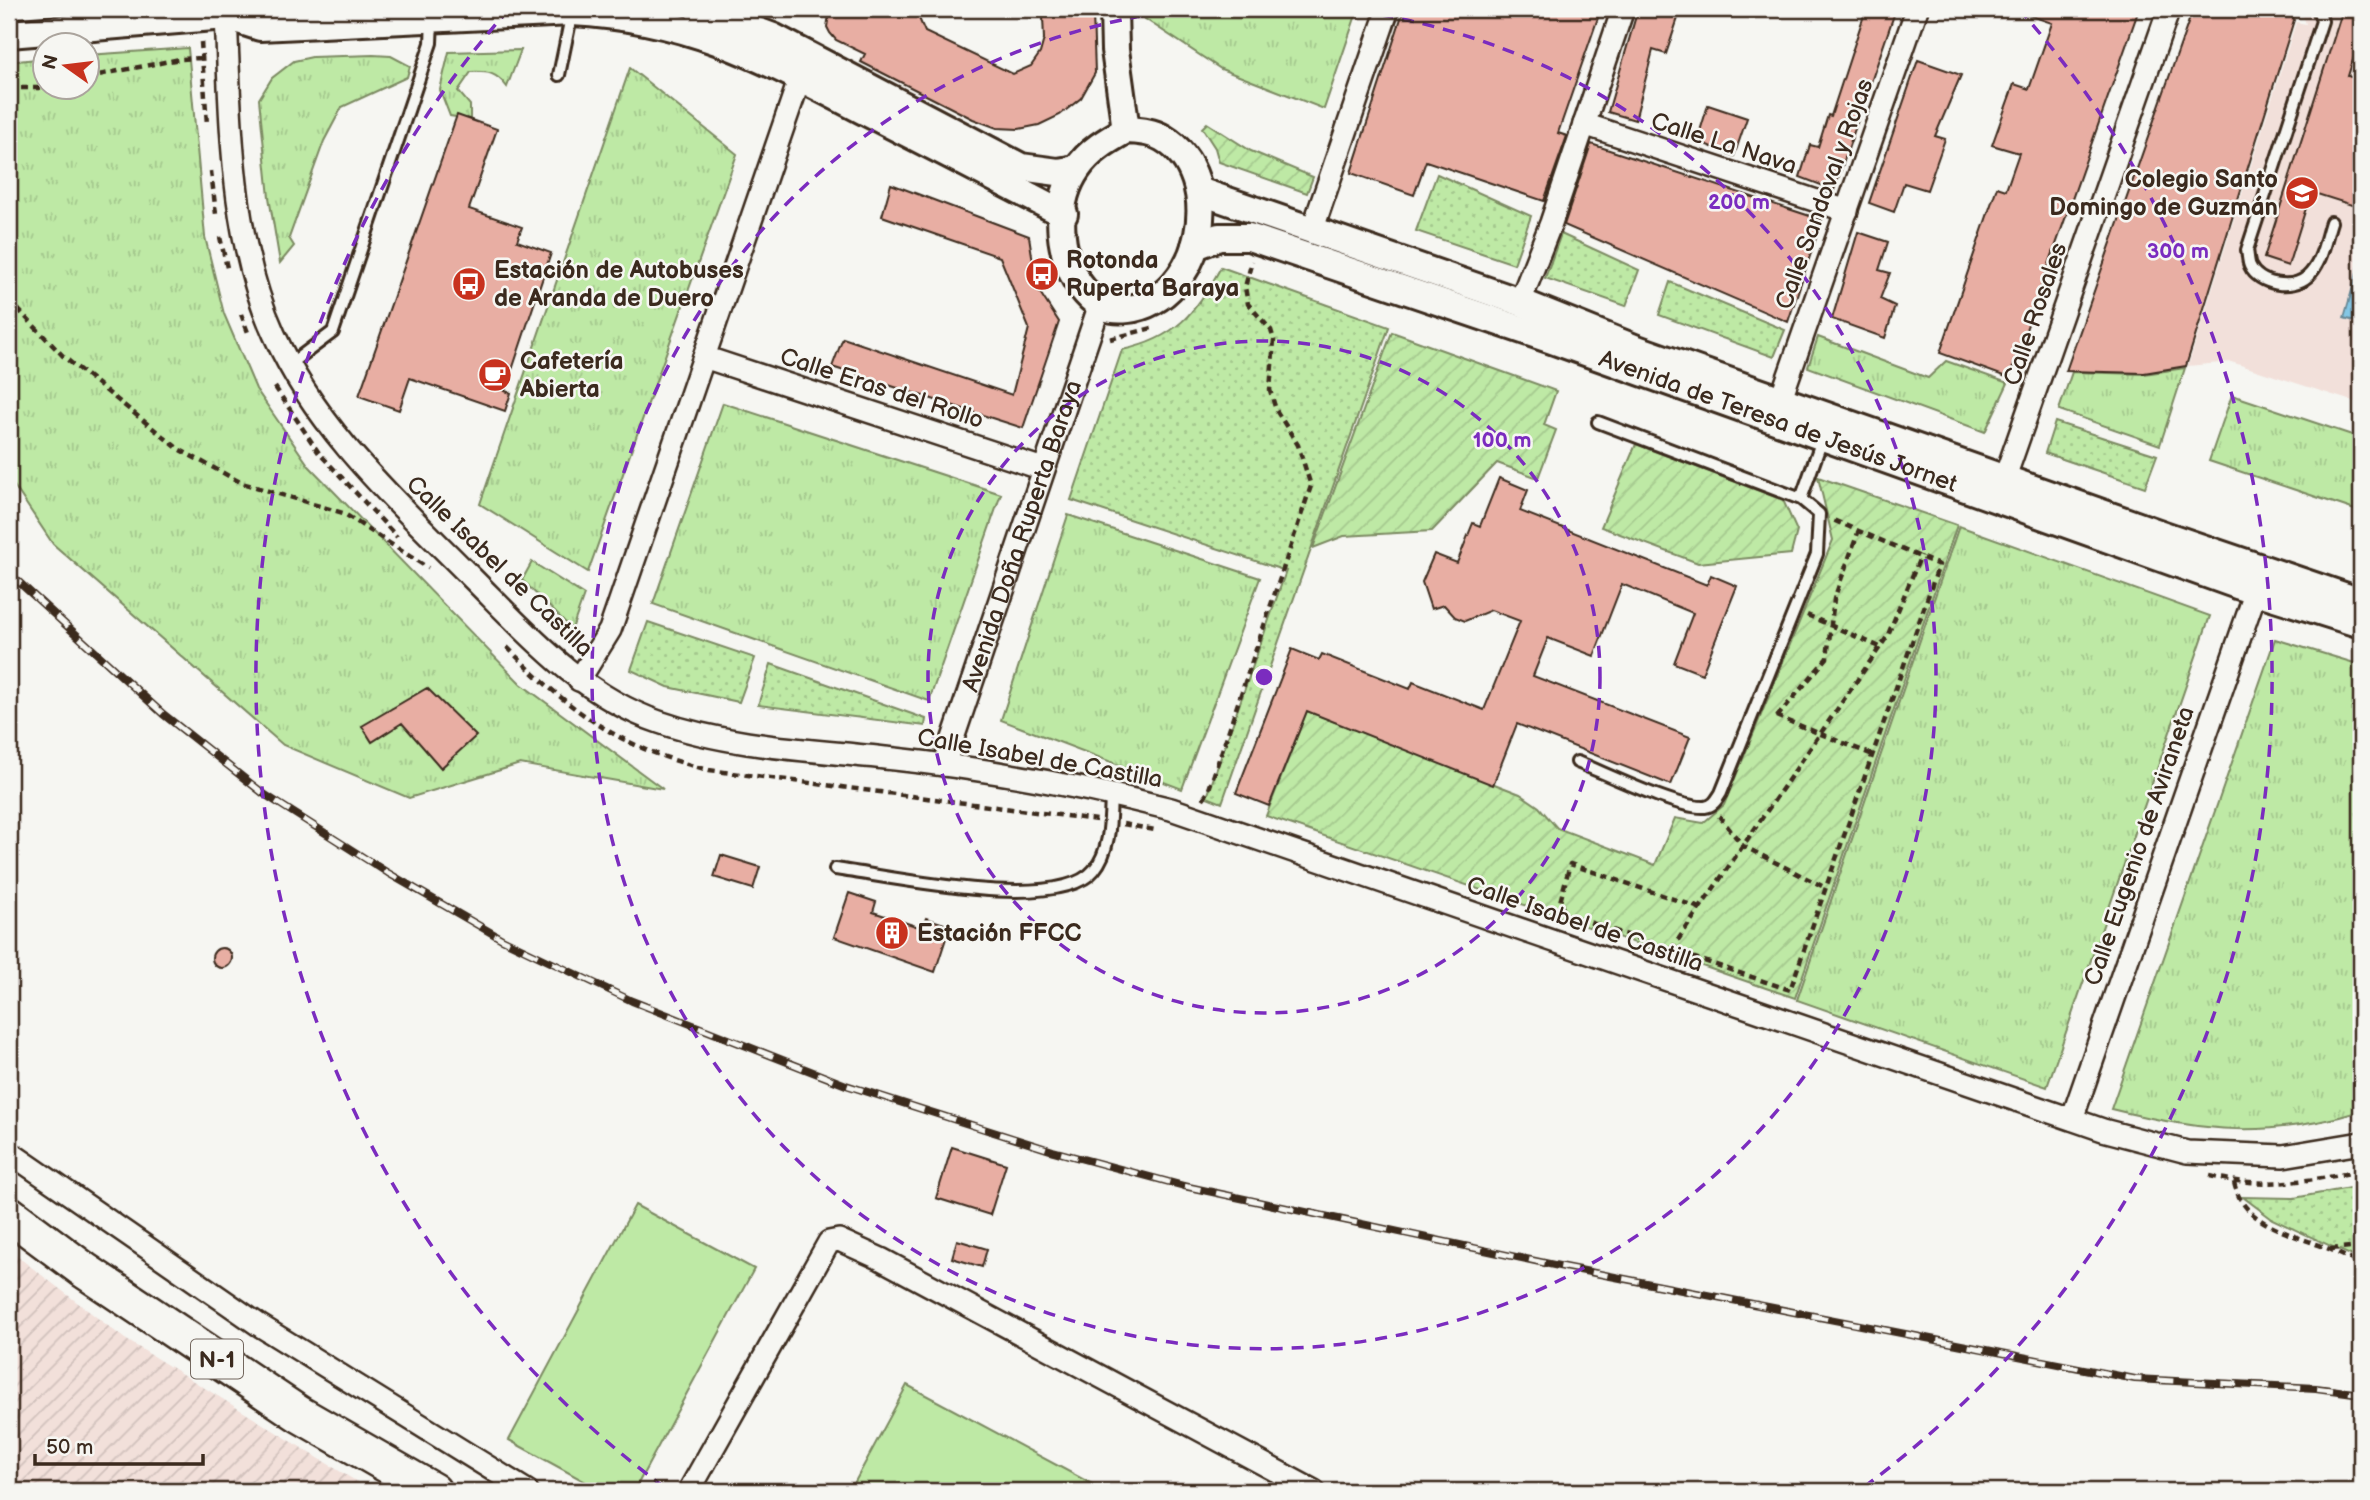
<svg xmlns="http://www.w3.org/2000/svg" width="2370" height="1500" font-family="'Balsamiq Sans',sans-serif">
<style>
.built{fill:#f2e0da}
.industrial{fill:url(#industrial-furrows)}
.grass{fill:url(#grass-tufts);stroke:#7c8a62;stroke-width:2}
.park{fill:url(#park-dots);stroke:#7c8a62;stroke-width:2}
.garden{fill:url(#garden-furrows);stroke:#7c8a62;stroke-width:2}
.pitch{fill:#bee9a5;stroke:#7c8a62;stroke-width:2}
.water{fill:#84c7e5;stroke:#678895;stroke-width:2}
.building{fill:#e8aea3;stroke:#3b2a1e;stroke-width:2}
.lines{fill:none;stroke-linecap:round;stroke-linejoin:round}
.service-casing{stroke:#3b2a1e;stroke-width:16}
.minor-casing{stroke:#3b2a1e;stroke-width:26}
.tertiary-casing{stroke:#3b2a1e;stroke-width:32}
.trunk-casing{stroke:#3b2a1e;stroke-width:40}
.path{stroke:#3b2a1e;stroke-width:4.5;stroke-dasharray:7 5;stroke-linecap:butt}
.service{stroke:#f6f6f2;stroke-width:10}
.minor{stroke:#f6f6f2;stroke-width:21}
.tertiary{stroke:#f6f6f2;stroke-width:26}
.trunk{stroke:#f6f6f2;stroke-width:35}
.rail-casing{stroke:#3b2a1e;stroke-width:8}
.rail{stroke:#f6f6f2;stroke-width:5;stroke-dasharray:16;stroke-linecap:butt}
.ring{fill:none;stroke:#7b2cbf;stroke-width:3.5;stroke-dasharray:12 9}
.labels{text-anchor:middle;stroke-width:5;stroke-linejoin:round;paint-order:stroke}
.shield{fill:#f6f6f2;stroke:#73675e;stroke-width:2}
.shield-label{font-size:23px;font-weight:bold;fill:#3b2a1e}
.street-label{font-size:24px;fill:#3b2a1e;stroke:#f6f6f2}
.poi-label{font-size:24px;font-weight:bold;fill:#3b2a1e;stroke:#f6f6f2;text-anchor:start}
.centre{fill:#7b2cbf;stroke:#f6f6f2;stroke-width:3.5}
.ring-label{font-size:21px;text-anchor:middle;font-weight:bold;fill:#7b2cbf;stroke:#f6f6f2;stroke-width:5;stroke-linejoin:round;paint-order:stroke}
</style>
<defs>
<pattern id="industrial-furrows" width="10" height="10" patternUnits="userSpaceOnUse" patternTransform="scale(1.75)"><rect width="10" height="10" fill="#f2e0da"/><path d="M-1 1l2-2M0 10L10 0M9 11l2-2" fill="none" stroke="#d0c0bb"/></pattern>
<pattern id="grass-tufts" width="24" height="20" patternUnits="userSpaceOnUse" patternTransform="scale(1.75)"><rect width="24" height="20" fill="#bee9a5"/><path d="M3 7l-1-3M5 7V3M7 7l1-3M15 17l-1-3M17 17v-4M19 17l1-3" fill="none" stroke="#a4c88e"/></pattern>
<pattern id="park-dots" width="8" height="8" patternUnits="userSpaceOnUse" patternTransform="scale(1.75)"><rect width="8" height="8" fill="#bee9a5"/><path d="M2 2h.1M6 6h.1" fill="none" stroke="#a4c88e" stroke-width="1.8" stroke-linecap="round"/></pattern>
<pattern id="garden-furrows" width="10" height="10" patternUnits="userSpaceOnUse" patternTransform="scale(1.75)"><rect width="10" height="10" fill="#bee9a5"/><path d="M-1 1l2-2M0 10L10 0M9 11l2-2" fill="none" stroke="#a4c88e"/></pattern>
</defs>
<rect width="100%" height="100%" fill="#f6f6f2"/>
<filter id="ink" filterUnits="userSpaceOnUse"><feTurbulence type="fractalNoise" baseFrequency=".0143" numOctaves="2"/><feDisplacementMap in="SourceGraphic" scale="14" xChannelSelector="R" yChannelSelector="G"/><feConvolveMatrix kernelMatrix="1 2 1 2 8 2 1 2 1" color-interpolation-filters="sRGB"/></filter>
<g filter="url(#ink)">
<path class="built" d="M2301,9H2361V404L2231,362L2188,366L2296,22L2306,24Z"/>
<path class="industrial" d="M9,1250L125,1339L372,1491H9Z"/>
<path class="grass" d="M1136,9H1358L1324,109L1221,69L1136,13Z
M188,48L205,237L224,314L256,389L309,466L521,684L663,789L520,764L409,798L283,745L53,544L9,478V62L45,58L46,88H88V55Z
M521,50L507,87C497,73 488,71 471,72L458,91L470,105V119L450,116L440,90L449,52Z
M373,55L391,56L410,66L407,77L342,107L324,141L289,238L294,246L280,263L269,197L259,99L272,78L294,61L312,57Z
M630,68L737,154L588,572L480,504Z
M1818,337L1928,378L1946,361L2008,383L1985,432L1808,367Z
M2185,368L2160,445L2059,410L2072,372L2144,374Z
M2232,395L2361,438V512L2209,461Z
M723,403L1001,494L929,701L653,604Z
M1068,515L1260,578L1182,789L1001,720Z
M1959,526L2210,616L2047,1087L1797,1000Z
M532,562L584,595L572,629L522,580Z
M2275,639L2361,665V1111C2269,1139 2203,1132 2111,1109Z"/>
<path class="park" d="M1437,174L1531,216L1514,264L1416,231Z
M1561,234L1639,270L1626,306L1545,278Z
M1221,267L1389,327L1222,803L1207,797L1286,571L1071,500L1122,350C1175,339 1196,313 1221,267Z
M1670,282L1785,330L1774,357L1659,315Z
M2055,422L2157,455L2145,487L2045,453Z
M648,622L755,658L739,702L668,687L631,670Z
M771,664L926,719L925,726L758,705Z
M2361,1186V1260L2272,1219L2243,1197L2294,1198Z"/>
<path class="garden" d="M1207,123L1251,151L1313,177L1307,193L1219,162L1215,148L1202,128Z
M1392,332L1556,391L1544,425L1556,430L1538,478L1497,463L1432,531L1344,536L1313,548Z
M1636,444L1783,500L1797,531L1791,554L1698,563L1601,527Z
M1818,477L1957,525L1795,998L1266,816L1307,711L1520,794L1539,807L1557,828L1655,865L1675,818L1703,823L1724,805L1833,540Z"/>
<path class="pitch" d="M635,1205L754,1269L634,1491H602L509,1440Z
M907,1385L1105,1491H850Z"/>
<path class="water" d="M2361,259V323L2344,318Z"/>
<path class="building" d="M830,9H915L925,32L1013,74L1031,66L1040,53L1044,39L1043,17L1093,13L1095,73L1081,98L1060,115L1039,125L1019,129L997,128L973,119L861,62L865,54L836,40L830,33L827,27Z
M1404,9H1601L1558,133L1567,136L1544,201L1426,161L1414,195L1351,173Z
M1638,9H1662L1679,15L1666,54L1653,50L1635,120L1608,112Z
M1866,9H1896L1834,190L1800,177L1810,145L1818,147L1828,115L1831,116Z
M2020,9H2139L2009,378L1940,353L1997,187L2006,190L2019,153L1992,145L2014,84L2029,89L2052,23L2020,12Z
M2193,9H2291L2294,20L2186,366L2144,373L2066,371Z
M2343,9H2361V34L2348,76L2361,80V208L2311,192L2288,266L2264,258Z
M1918,60L1961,75L1935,136L1945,139L1927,190L1904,183L1894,212L1869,203Z
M1708,105L1747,118L1734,156L1697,141Z
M457,115L497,129L469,209L522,227L517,241L551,253L505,391L511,393L505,411L410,378L399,410L359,396Z
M1591,144L1822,220L1788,322L1564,225Z
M891,184L1029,236L1037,288L1059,322L1023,428L832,367L843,338L1012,395L1029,328L1000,257L882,216Z
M1858,232L1888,242L1879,270L1890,273L1880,299L1895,306L1885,338L1832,319Z
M1499,478L1528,490L1520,511L1707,585L1711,575L1737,586L1702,674L1674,663L1693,613L1622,584L1594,656L1548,638L1533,676L1690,737L1671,785L1517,724L1493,785L1307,711L1269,806L1236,793L1292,649L1319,660L1322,654L1410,689L1413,682L1484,710L1520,621L1491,610L1465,621L1455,617L1444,605L1431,609L1422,582L1434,554L1457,563L1473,523L1480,526Z
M427,688L476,736L441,768L402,723L372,742L362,726Z
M721,855L760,867L753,889L714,877Z
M849,893L876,902L873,912L922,928L926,918L950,926L935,972L834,937Z
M212 958a10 10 0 1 1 20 0a10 10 0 1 1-20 0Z
M952,1147L1006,1164L990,1215L936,1198Z
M957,1240L987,1249L982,1267L952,1258Z"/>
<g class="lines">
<g class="service-casing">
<path id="service" d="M2318,9L2322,21L2247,250C2248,254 2248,262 2250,266C2259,285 2292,290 2307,277C2322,264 2325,240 2331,222
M559,75L572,12
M289,365L333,332L431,43L432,19
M1801,499L1823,437
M1577,762C1605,773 1678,809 1705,807C1714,806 1717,799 1721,793L1817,554L1819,514L1801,499L1598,422
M835,869C888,876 1058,914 1094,870C1111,850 1110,819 1111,794"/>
</g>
<g class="minor-casing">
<g id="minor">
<path d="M226,16C231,120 230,238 274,334C317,431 399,504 472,578C528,634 582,696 659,722C733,748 817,750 895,759C988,769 1081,786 1171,809L2103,1130L2187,1152L2283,1156L2361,1143"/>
<path d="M1584,124L1847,211"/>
<path d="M1312,231L1388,9"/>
<path d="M1520,302L1551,223L1623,9"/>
<path d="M704,357L1043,469"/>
<path d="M1781,398L1917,9"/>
<path d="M2005,477L2169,9"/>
<path d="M579,680L610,630L801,75"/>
<path id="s1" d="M944,765L1099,307"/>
<path d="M2072,1119L2256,591"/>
<path d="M9,1152L259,1325L527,1491"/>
<path d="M689,1491L829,1242L839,1240L881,1259L1314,1491"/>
</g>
</g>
<g class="tertiary-casing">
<g id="tertiary">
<path d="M698,9L773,37L1021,167L1058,172L1076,169"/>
<path d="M1114,9L1115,50L1126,130"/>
<path d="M226,16L260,27L572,12C693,18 766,60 870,114C935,147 999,180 1064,214"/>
<path d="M9,34L226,16L240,11"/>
<path d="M1126,130C1139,131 1151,131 1163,138C1228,177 1203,299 1128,309C1110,311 1098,307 1086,293C1058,262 1052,205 1077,169C1089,151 1108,140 1126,130Z"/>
<path d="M1199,191L1520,302L1637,349L2164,535L2361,602"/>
<path id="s2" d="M1195,246L1219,237H1249L1552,340L2237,585L2361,624"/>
</g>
</g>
<g class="trunk-casing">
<path id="trunk" d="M9,1214L84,1270L299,1414L433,1491"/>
</g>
<path class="path" d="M201,42L207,124
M88,77L180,59L202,58
M9,88H53
M211,171L216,214
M220,237L228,272
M9,300L65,358L180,450L242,483L343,513L428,568
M241,314L249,335
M1110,339L1152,328
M275,387L319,453L397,537
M1807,615L1880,647
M507,647C571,712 619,748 709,770L1097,820
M1776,716L1873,755
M1777,717L1827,658L1834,599L1859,530
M1203,799L1208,792L1311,486L1298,445L1276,410L1270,390L1274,340L1271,330L1248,304L1245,287L1252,261
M1719,816L1743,846L1826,888
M1123,824L1155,830
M1700,908L1570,864L1560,902L1565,914L1790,990L1939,565L1833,520
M1671,950L1887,637L1921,555
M2353,1173L2361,1181
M2210,1176C2263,1189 2309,1181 2361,1171
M2234,1182C2242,1222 2283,1231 2316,1244C2332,1249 2346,1258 2361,1264
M2331,1249L2361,1246"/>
<use href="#service" class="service"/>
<use href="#minor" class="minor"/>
<use href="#tertiary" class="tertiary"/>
<use href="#trunk" class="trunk"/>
<g class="rail-casing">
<path id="rail" d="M9,573L163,714L264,794L388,873L502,939L632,1001L846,1085L1053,1151L1184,1186L1554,1265L2135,1379L2316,1388L2361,1394"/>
</g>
<use href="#rail" class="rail"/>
</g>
</g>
<g class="ring">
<circle cx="1264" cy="677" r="336"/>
<path d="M1340 9A672 672 0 1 1 1188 9"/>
<path d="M664 1487A1008 1008 0 0 1 509 9M2019 9A1008 1008 0 0 1 1864 1487"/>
</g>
<defs>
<g id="school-disc" transform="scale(1.75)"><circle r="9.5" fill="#c8321e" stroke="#f6f6f2"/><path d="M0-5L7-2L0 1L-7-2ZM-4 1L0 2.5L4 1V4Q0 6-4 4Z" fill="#fff"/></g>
<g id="bus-disc" transform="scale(1.75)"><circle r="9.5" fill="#c8321e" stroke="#f6f6f2"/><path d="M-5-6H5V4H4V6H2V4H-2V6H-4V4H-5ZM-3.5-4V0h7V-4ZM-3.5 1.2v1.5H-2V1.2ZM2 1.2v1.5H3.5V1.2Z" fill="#fff"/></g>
<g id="cafe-disc" transform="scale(1.75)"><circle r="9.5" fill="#c8321e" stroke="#f6f6f2"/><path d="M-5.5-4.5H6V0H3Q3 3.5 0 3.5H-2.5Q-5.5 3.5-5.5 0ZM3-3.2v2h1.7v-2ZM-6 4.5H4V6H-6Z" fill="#fff"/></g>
<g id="building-disc" transform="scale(1.75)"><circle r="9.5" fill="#c8321e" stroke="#f6f6f2"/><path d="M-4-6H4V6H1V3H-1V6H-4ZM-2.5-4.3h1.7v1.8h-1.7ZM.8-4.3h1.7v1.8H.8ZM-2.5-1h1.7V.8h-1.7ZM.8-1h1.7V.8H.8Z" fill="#fff"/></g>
</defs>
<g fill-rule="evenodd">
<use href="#school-disc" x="2302" y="193"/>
<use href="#bus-disc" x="1042" y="274"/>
<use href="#bus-disc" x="469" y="284"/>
<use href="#cafe-disc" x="495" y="375"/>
<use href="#building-disc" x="892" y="933"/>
</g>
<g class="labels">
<rect class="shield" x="191" y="1339.5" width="52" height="39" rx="5"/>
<g class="shield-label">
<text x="217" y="1367">N-1</text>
</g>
<g class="street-label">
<text transform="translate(1724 143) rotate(18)" y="8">Calle La Nava</text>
<text transform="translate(1824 194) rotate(-70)" y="8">Calle Sandoval y Rojas</text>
<text transform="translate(2035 314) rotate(-71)" y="8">Calle Rosales</text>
<text transform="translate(882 388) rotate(18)" y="8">Calle Eras del Rollo</text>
<text dy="8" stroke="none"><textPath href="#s2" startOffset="616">Avenida de Teresa de Jesús Jornet</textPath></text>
<text dy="8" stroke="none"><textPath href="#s1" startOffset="242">Avenida Doña Ruperta Baraya</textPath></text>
<text transform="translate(500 566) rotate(44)" y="8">Calle Isabel de Castilla</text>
<text transform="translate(1040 758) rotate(10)" y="8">Calle Isabel de Castilla</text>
<text transform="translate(2139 846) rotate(-71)" y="8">Calle Eugenio de Aviraneta</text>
<text transform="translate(1585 924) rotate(19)" y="8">Calle Isabel de Castilla</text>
</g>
<g class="poi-label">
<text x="2278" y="187" text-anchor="end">Colegio Santo<tspan x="2278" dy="28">Domingo de Guzmán</tspan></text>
<text x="1066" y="268">Rotonda<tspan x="1066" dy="28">Ruperta Baraya</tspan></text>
<text x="494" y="278">Estación de Autobuses<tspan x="494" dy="28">de Aranda de Duero</tspan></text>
<text x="520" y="369">Cafetería<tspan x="520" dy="28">Abierta</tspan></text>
<text x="917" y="941">Estación FFCC</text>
</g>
</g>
<circle cx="1264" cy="677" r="10" class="centre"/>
<g class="ring-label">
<text x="1739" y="209">200 m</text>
<text x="2178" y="258">300 m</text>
<text x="1502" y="447">100 m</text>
</g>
<rect width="2370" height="1500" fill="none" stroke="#f6f6f2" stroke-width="35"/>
<rect x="18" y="18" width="2335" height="1465" fill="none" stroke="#3b2a1e" stroke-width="2.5" filter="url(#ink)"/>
<g transform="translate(66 66) rotate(284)"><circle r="33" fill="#f6f6f2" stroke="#aba49d" stroke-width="2"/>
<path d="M0-5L12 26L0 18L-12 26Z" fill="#c8321e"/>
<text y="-10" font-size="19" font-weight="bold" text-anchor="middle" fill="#3b2a1e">N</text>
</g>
<path d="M35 1454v10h168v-10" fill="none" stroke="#3b2a1e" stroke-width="3.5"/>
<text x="46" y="1454" font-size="21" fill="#3b2a1e" stroke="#f6f6f2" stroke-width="5" paint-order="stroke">50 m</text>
</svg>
